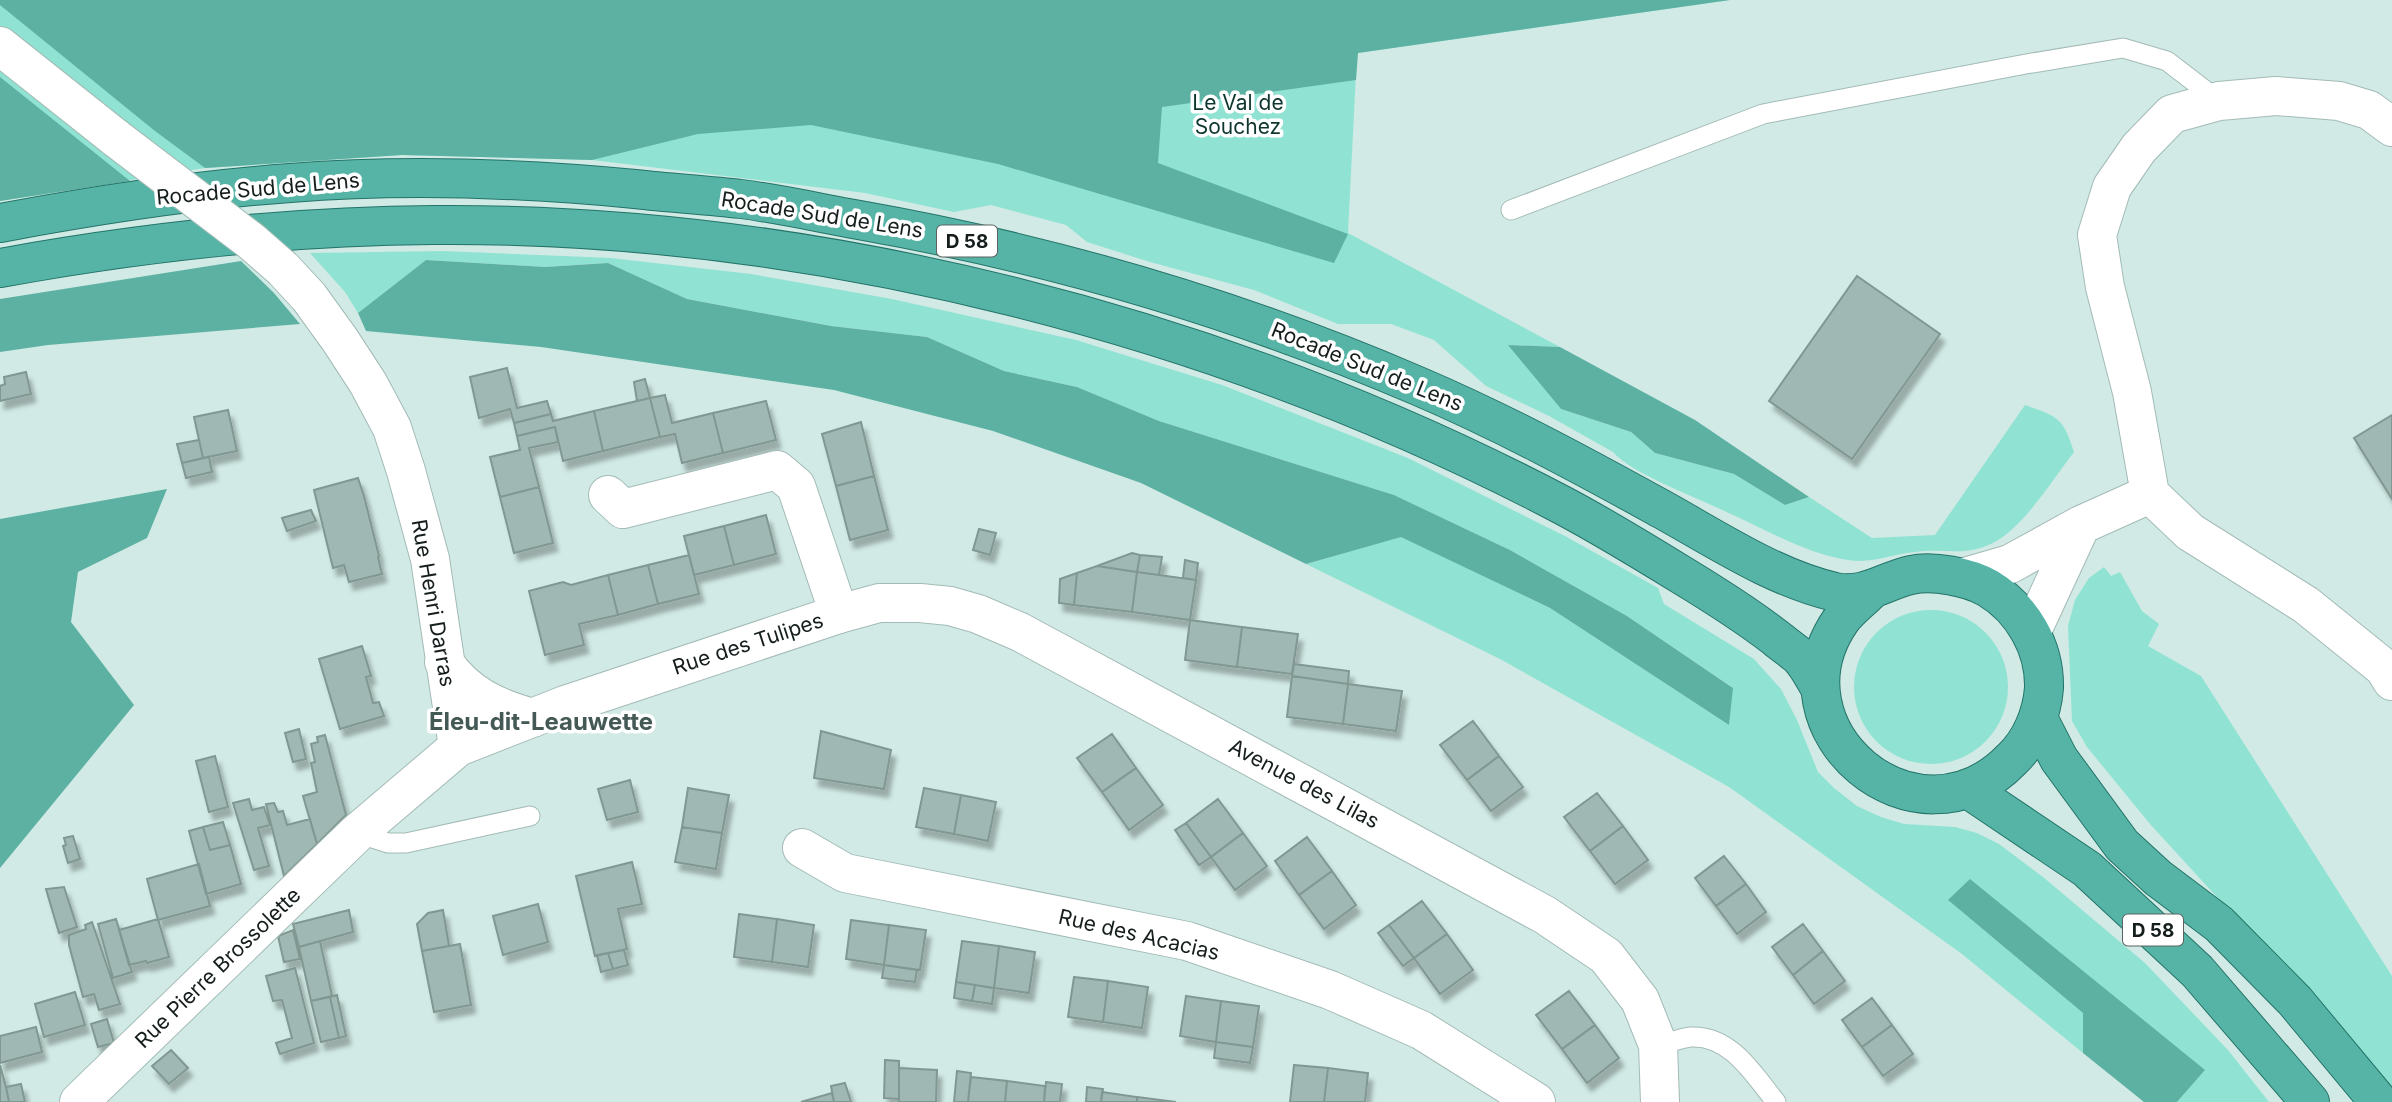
<svg xmlns="http://www.w3.org/2000/svg" width="2392" height="1102" font-family="Inter,sans-serif">
<style>
.green{fill:#90e3d3}
.forest{fill:#5db1a2}
.building{fill:#a0b8b3;stroke:#809792;stroke-width:2;filter:url(#shadow)}
.lines{fill:none;stroke-linecap:round;stroke-linejoin:round}
.service-casing{stroke:#a3bbb6;stroke-width:21}
.minor-casing{stroke:#a3bbb6;stroke-width:40}
.tertiary-casing{stroke:#a3bbb6;stroke-width:40}
.trunk-casing{stroke:#237368;stroke-width:40}
.service{stroke:#fff;stroke-width:19}
.minor{stroke:#fff;stroke-width:38}
.tertiary{stroke:#fff;stroke-width:38}
.trunk{stroke:#56b4a6;stroke-width:38}
.tertiary-bridge-casing{stroke:#a3bbb6;stroke-width:40;stroke-linecap:butt}
.tertiary-bridge{stroke:#fff;stroke-width:38}
.labels{text-anchor:middle;stroke-width:7;stroke-linejoin:round;paint-order:stroke}
.shield{fill:#fff;stroke:#5b6261;stroke-width:2}
.shield-label{font-size:19px;font-weight:bold;fill:#151e1d}
.park-label{font-size:21px;fill:#0f3731;stroke:#fff}
.street-label{font-size:21px;fill:#151e1d;stroke:#fff}
.quarter-label{font-size:24px;font-weight:bold;fill:#445955;stroke:#fff}
</style>
<defs>
<filter id="shadow"><feDropShadow dx="4.5" dy="8" stdDeviation="2" flood-color="#0004"/></filter>
</defs>
<rect width="100%" height="100%" fill="#d1eae5"/>
<path class="green" d="M0,0H1730L1357,53L1348,233L1560,347L1509,345L1561,409L1631,432L1655,453L1734,474L1785,505L1809,497L1872,538L1935,535L2025,405C2058,417 2063,417 2074,452C2053,479 2024,527 1993,543C1965,557 1945,548 1916,552C1892,554 1872,564 1848,560C1806,554 1759,526 1720,509C1693,496 1631,473 1613,452L1549,416L1486,386L1434,340L1391,324H1338L1254,290L1150,262L1087,242L1066,225L991,205L954,212L865,193L592,160L402,155L205,168L0,201Z
M442,251L611,258L751,274L892,299L1076,340L1222,385L1408,458L1565,536L1658,588L1664,604L1754,659L1781,689L1797,720L1818,772L1834,788L1857,806L1881,817L1904,824L1955,827L1977,833L1999,844L2043,877L2145,963L2228,1050L2269,1102H2177L2205,1070L1948,900L2083,1013V1053L1962,954L1729,787L1500,659L1306,564L1401,536L1550,608L1729,725L1732,687L1627,616L1510,550L1394,495L1159,421L1077,387L1004,371L927,337L831,326L687,299L608,263L545,267L426,260L358,313L345,292L310,253Z
M2104,567L2111,576L2120,572L2142,611L2159,624L2148,646L2201,676L2392,976V1095L2247,930L2150,824L2087,747L2072,721L2068,626L2075,600L2089,578Z
M1854 687a77 77 0 1 1 154 0a77 77 0 1 1-154 0Z"/>
<path class="forest" d="M0,0H1730L1358,53L1356,80L1162,107L1158,163L1348,234L1334,263L998,164L811,125L698,134L592,160L402,155L205,168L155,131L0,5Z
M0,77L130,181L0,201Z
M426,260L545,267L608,263L687,299L831,326L927,337L1004,371L1077,387L1159,421L1394,495L1510,550L1627,616L1733,688L1729,725L1550,608L1401,537L1306,564L1141,483L993,431L834,390L541,347L366,331L358,313Z
M241,261L274,293L300,324L48,345L0,352V299Z
M1508,345L1560,347L1695,420L1809,497L1785,505L1734,474L1655,453L1631,432L1561,409Z
M167,489L147,538L78,572L71,622L134,705L0,868V519Z
M1970,879L2205,1070L2177,1102H2144L2083,1053V1013L1948,900Z"/>
<path class="building" d="M1857,276L1940,334L1852,459L1769,401Z
M507,368L517,408L547,401L551,414L514,423L510,409L479,418L470,377Z
M26,372L31,394L0,401V386L5,384L4,377Z
M645,379L650,398L637,401L634,382Z
M665,395L672,423L713,413L723,453L682,463L675,434L660,437L650,398Z
M650,398L660,437L603,451L594,411Z
M766,401L776,440L723,453L713,413Z
M228,410L237,451L203,458L194,417Z
M594,411L603,451L563,461L555,427L517,436L514,423L551,414L553,421Z
M2392,415V499L2354,438Z
M861,422L874,476L836,486L822,434Z
M555,427L558,442L529,448L539,487L500,497L490,457L520,450L517,436Z
M199,440L203,458L182,463L177,444Z
M209,457L212,472L186,478L182,463Z
M874,476L888,530L850,540L836,486Z
M358,478L364,496L379,556L378,557L382,574L349,582L344,565L333,568L314,490Z
M539,487L553,543L514,553L500,497Z
M311,510L316,521L287,531L282,518Z
M766,515L776,554L734,565L724,526Z
M724,526L734,565L694,575L684,536Z
M979,529L996,533L990,555L973,550Z
M1132,553L1140,555L1137,572L1097,566Z
M689,555L699,594L658,604L648,565Z
M1140,555L1162,557L1159,575L1137,572Z
M1185,560L1198,563L1196,580L1183,578Z
M648,565L658,604L618,615L608,575Z
M1097,566L1137,572L1132,612L1074,605L1077,573Z
M1137,572L1196,580L1190,620L1132,612Z
M1077,573L1074,605L1059,603L1060,579Z
M608,575L618,615L579,624L584,645L545,655L529,591L563,582L571,585Z
M1190,620L1242,627L1237,667L1185,660Z
M1242,627L1298,634L1292,674L1237,667Z
M362,646L371,676L366,677L373,703L379,702L384,716L340,729L319,659Z
M1294,664L1349,671L1348,684L1292,676Z
M1292,676L1348,684L1343,724L1287,717Z
M1348,684L1402,691L1396,731L1343,724Z
M1473,721L1499,756L1467,780L1440,745Z
M299,729L306,759L293,762L285,733Z
M821,731L891,750L884,789L814,778Z
M1112,734L1136,768L1102,792L1077,758Z
M325,735L346,815L317,844L303,796L317,792L311,763L315,762L311,744L318,742L317,737Z
M215,756L228,807L209,812L196,761Z
M1499,756L1523,787L1491,811L1467,780Z
M1136,768L1163,805L1129,830L1102,792Z
M630,780L638,812L607,820L598,789Z
M688,788L729,795L722,833L682,827Z
M924,788L961,795L954,834L916,827Z
M1597,793L1623,826L1590,851L1564,817Z
M961,795L996,802L988,841L954,834Z
M249,799L252,810L264,807L270,825L258,828L269,866L254,870L233,803Z
M1218,799L1243,833L1211,857L1186,823Z
M274,803L278,812L283,811L287,825L310,819L317,844L284,876L266,804Z
M223,822L230,845L210,850L203,827Z
M1186,823L1211,857L1199,865L1175,830Z
M1623,826L1648,860L1615,884L1590,851Z
M203,827L210,850L230,845L241,884L206,894L189,831Z
M682,827L722,833L716,869L675,862Z
M1243,833L1267,866L1235,890L1211,857Z
M73,836L80,859L68,863L63,846L66,845L64,838Z
M1307,837L1332,871L1299,895L1275,861Z
M1724,856L1746,884L1716,906L1695,878Z
M632,862L642,904L618,909L627,949L595,956L576,876Z
M199,864L210,906L158,920L147,879Z
M1332,871L1356,905L1324,929L1299,895Z
M1746,884L1766,912L1737,934L1716,906Z
M64,887L77,927L59,933L46,889Z
M1422,901L1447,934L1414,958L1389,925Z
M538,904L548,942L503,955L493,916Z
M349,910L353,932L299,947L293,924Z
M443,910L449,946L422,951L417,924L428,913Z
M739,914L777,919L772,962L734,957Z
M116,919L132,972L113,978L98,924Z
M158,919L169,957L147,963L146,961L129,965L119,930Z
M777,919L814,925L808,967L772,962Z
M851,920L889,925L884,965L846,959Z
M92,922L120,1004L99,1010L94,994L83,997L69,945V935L86,929L85,925Z
M1803,924L1823,951L1793,975L1772,947Z
M889,925L926,930L920,970L884,965Z
M1389,925L1414,958L1403,966L1378,933Z
M293,930L300,959L284,962L278,936Z
M1447,934L1473,970L1440,994L1414,958Z
M320,941L332,996L311,1001L299,947Z
M962,941L999,946L994,988L956,982Z
M460,944L471,1005L434,1012L422,951Z
M999,946L1035,952L1029,993L994,988Z
M624,950L628,965L613,969L608,953Z
M1823,951L1845,981L1814,1004L1793,975Z
M608,953L613,969L601,972L597,955Z
M884,965L917,970L915,982L882,978Z
M295,968L314,1043L280,1054L276,1043L292,1038L282,1000L273,1001L266,976Z
M1074,977L1108,981L1103,1022L1068,1017Z
M1108,981L1148,987L1142,1028L1103,1022Z
M956,982L975,985L972,1001L954,998Z
M975,985L994,988L992,1004L972,1001Z
M1569,991L1595,1025L1562,1049L1536,1015Z
M75,992L85,1025L44,1037L35,1004Z
M337,995L346,1036L339,1038L330,997Z
M1186,996L1221,1001L1216,1042L1180,1036Z
M330,997L339,1038L321,1042L311,1001Z
M1872,998L1892,1025L1862,1047L1842,1020Z
M1221,1001L1259,1006L1253,1047L1216,1042Z
M107,1019L114,1043L98,1047L91,1024Z
M1595,1025L1619,1058L1587,1083L1562,1049Z
M1892,1025L1913,1054L1883,1076L1862,1047Z
M36,1027L42,1052L0,1063V1036Z
M1216,1042L1253,1047L1250,1063L1214,1058Z
M171,1050L188,1068L169,1084L152,1066Z
M885,1060L899,1061V1099L884,1098Z
M0,1065L6,1087L9,1102H0Z
M1294,1065L1328,1068L1324,1102H1290Z
M899,1068L937,1070L936,1102H899Z
M1328,1068L1368,1073L1365,1102H1324Z
M957,1071L971,1073L968,1102H954Z
M971,1077L1007,1081L1005,1102H968Z
M1007,1081L1045,1086L1044,1102H1005Z
M1046,1082L1062,1084L1060,1102H1044Z
M845,1083L851,1102H834L831,1086Z
M21,1084L25,1102H9L6,1087Z
M1087,1087L1103,1089L1101,1102H1086Z
M1102,1092L1137,1097V1102H1101Z
M832,1093L834,1102H801Z
M1137,1097L1176,1102H1137Z"/>
<g class="lines">
<g class="service-casing">
<path id="service" d="M1511,210L1763,114L2026,64L2123,48L2167,61L2219,101
M357,833L388,843H406L530,816
M1658,1045C1669,1043 1680,1038 1691,1037C1731,1035 1754,1075 1776,1102"/>
</g>
<g class="minor-casing">
<path id="minor" d="M2392,127L2369,110L2339,101L2276,96L2219,101L2172,114L2139,148L2112,187L2097,235L2105,287L2132,392L2150,494L2190,532L2306,605L2384,668L2392,681
M608,495L623,509L777,470L796,486L839,614
M1965,577L2010,564L2081,525L2150,494
M2031,633L2081,525
M802,848L845,873L1187,941L1330,990L1421,1030L1536,1102"/>
</g>
<g class="tertiary-casing">
<path id="tertiary" d="M0,46L117,139
M283,269L309,297L340,340L368,383L392,428L406,471L430,559L458,747
M444,662C467,695 496,708 533,718
M79,1102L357,833L458,747L565,705L839,614L879,603H920L950,606L978,614L1020,632L1545,915L1606,956L1640,1000L1658,1045L1660,1102"/>
</g>
<g class="trunk-casing">
<path id="trunk" d="M0,223C96,205 192,190 290,183C405,174 521,178 635,189C670,193 706,195 741,199C780,204 820,213 859,220C1051,254 1239,309 1418,386C1500,421 1578,463 1656,506C1713,537 1771,577 1835,592C1865,598 1884,581 1911,575C1933,570 1969,577 1988,588C2023,609 2045,648 2044,688C2042,714 2031,741 2012,759C1916,858 1765,729 1841,620C1848,610 1860,601 1869,592
M0,268C143,242 288,226 434,225C817,222 1224,327 1562,505C1602,526 1641,550 1680,574C1713,594 1745,614 1776,638C1783,644 1792,650 1799,656C1808,665 1814,678 1820,688
M2038,718L2059,759L2122,845L2158,878L2219,924L2295,1001L2379,1102
M1968,789L2087,869L2197,971L2310,1102"/>
</g>
<use href="#service" class="service"/>
<use href="#minor" class="minor"/>
<use href="#tertiary" class="tertiary"/>
<use href="#trunk" class="trunk"/>
<g class="tertiary-bridge-casing">
<path id="tertiary-bridge" d="M117,139L251,241L283,269"/>
</g>
<use href="#tertiary-bridge" class="tertiary-bridge"/>
</g>
<g class="labels">
<g class="shield">
<rect x="937" y="225.5" width="60" height="31" rx="5"/>
<rect x="2123" y="914.5" width="60" height="31" rx="5"/>
</g>
<g class="shield-label">
<text x="967" y="248">D 58</text>
<text x="2153" y="937">D 58</text>
</g>
<g class="park-label">
<text x="1238" y="110">Le Val de<tspan x="1238" dy="24">Souchez</tspan></text>
</g>
<g class="street-label">
<text transform="translate(258 189) rotate(-5)" y="7">Rocade Sud de Lens</text>
<text transform="translate(822 215) rotate(9)" y="7">Rocade Sud de Lens</text>
<text transform="translate(1367 367) rotate(22)" y="7">Rocade Sud de Lens</text>
<text transform="translate(433 603) rotate(80)" y="7">Rue Henri Darras</text>
<text transform="translate(748 644) rotate(-18)" y="7">Rue des Tulipes</text>
<text transform="translate(1304 784) rotate(28)" y="7">Avenue des Lilas</text>
<text transform="translate(1139 935) rotate(13)" y="7">Rue des Acacias</text>
<text transform="translate(218 968) rotate(-44)" y="7">Rue Pierre Brossolette</text>
</g>
<g class="quarter-label">
<text x="541" y="730">Éleu-dit-Leauwette</text>
</g>
</g>
</svg>
